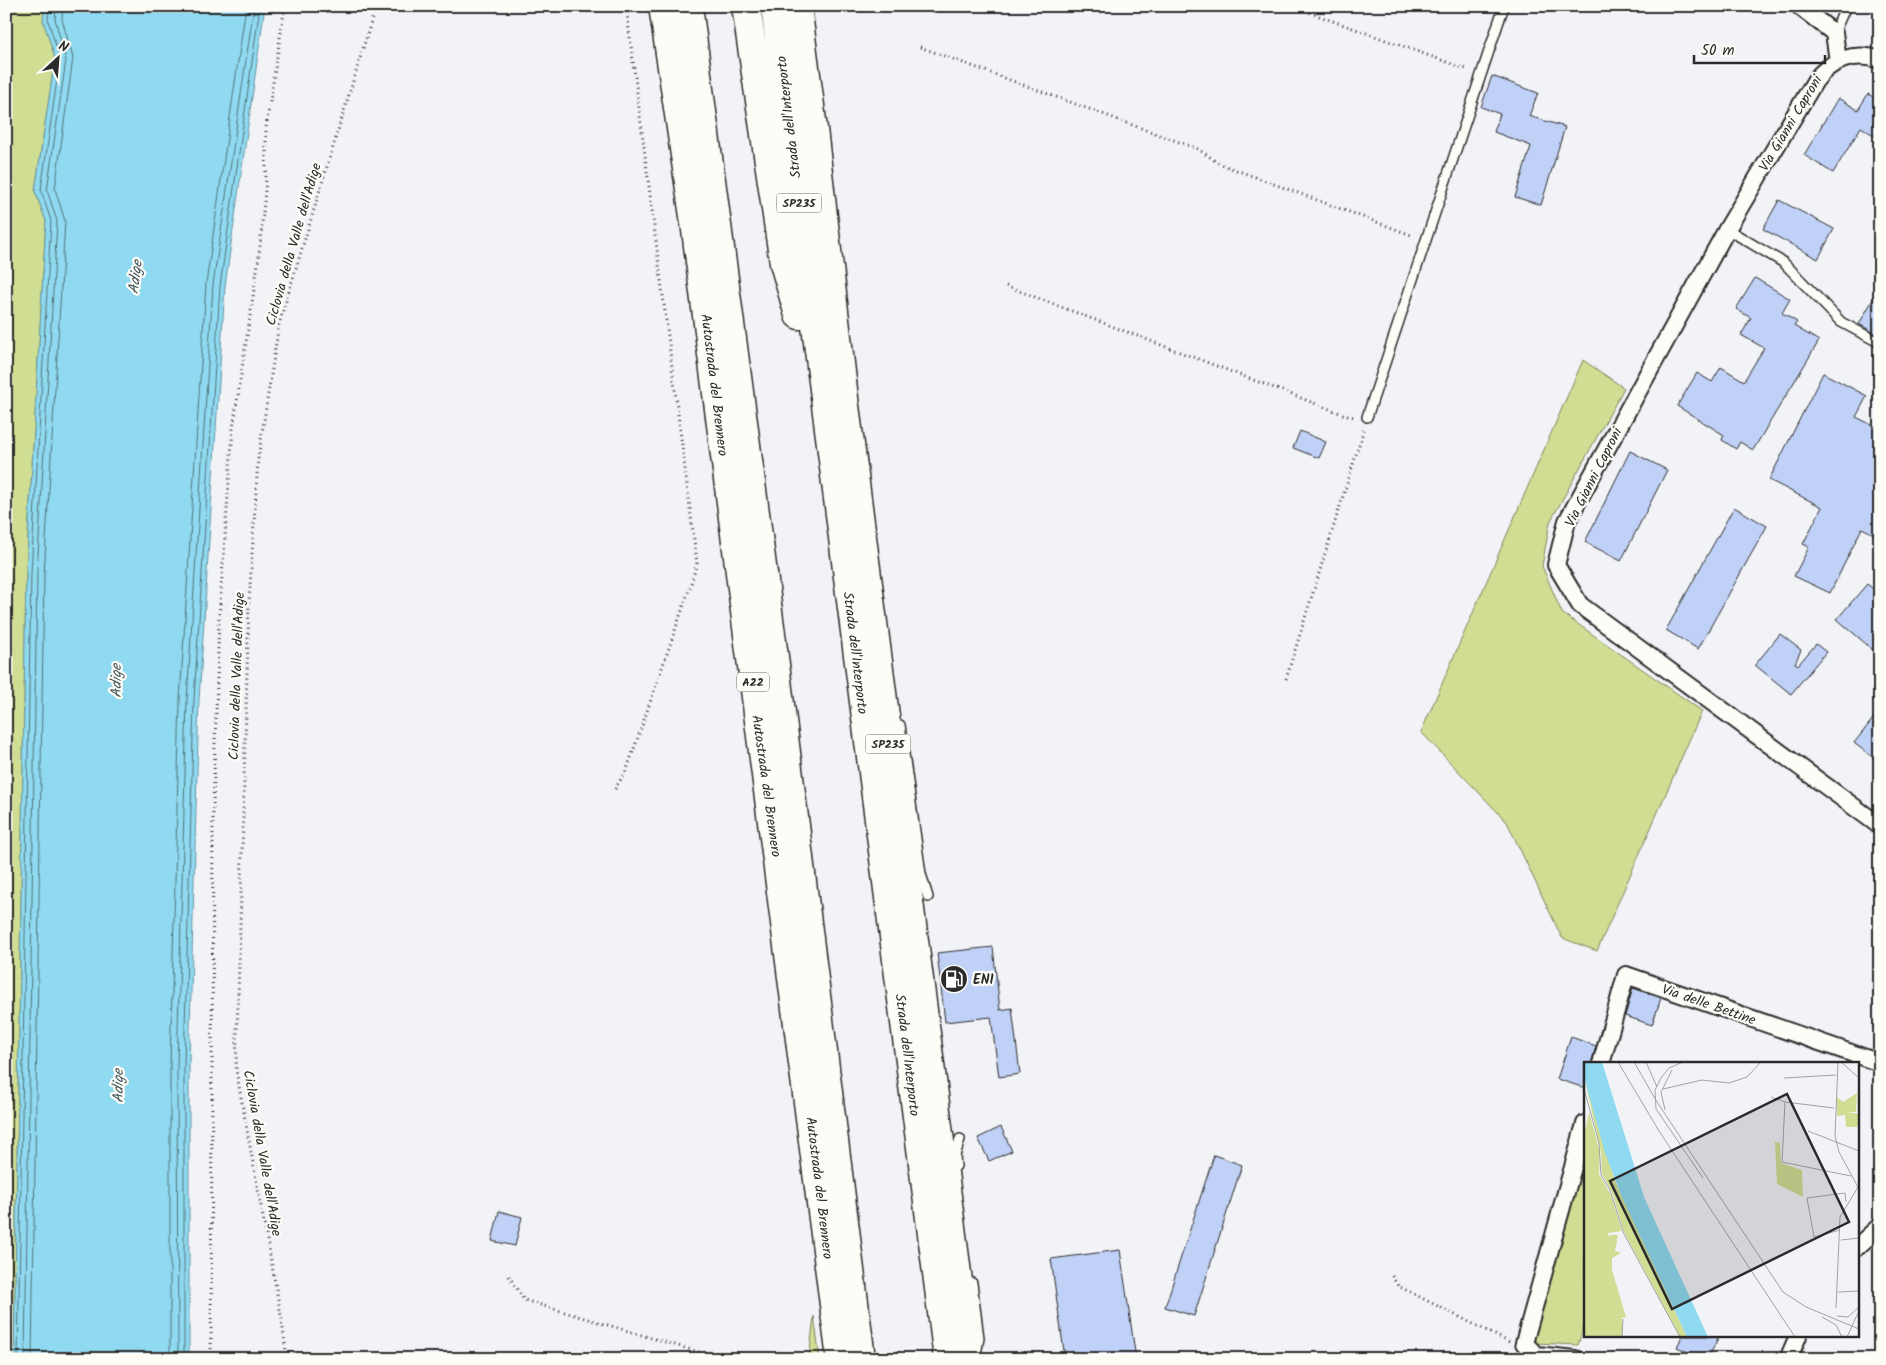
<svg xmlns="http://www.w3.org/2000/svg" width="1886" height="1365" font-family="Kalam,sans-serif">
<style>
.green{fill:#cfde92;stroke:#7d845e}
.water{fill:#8fdaf0;stroke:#6794a1}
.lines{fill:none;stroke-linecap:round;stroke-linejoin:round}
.shore{stroke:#53717a;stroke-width:1}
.building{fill:#c0d1f7;stroke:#2b2b2b}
.lane-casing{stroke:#2b2b2b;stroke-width:12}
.street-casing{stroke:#2b2b2b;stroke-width:20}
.highway-casing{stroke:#2b2b2b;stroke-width:31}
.path{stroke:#2b2b2b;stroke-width:3;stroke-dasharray:1 4;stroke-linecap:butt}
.lane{stroke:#fdfcf7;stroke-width:9}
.street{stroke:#fdfcf7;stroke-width:16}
.highway{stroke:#fdfcf7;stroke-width:28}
.labels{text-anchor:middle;stroke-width:4.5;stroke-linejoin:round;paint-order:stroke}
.shield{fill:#fdfcf7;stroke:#6a6a68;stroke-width:1}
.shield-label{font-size:12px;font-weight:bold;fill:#2b2b2b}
.street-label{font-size:14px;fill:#2b2b2b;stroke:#fdfcf7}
.poi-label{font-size:14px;font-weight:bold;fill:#2b2b2b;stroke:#fdfcf7;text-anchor:start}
.water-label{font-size:15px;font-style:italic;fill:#44575c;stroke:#fdfcf7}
.inset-road{fill:none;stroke:#a2a3a5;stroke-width:1}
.view{fill:#2b2b2b;fill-opacity:0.15;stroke:#2b2b2b;stroke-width:2.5}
.inset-edge{fill:none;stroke:#2b2b2b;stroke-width:2.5}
</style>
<rect width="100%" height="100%" fill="#f1f3f7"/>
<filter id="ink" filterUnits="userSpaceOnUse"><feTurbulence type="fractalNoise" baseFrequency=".02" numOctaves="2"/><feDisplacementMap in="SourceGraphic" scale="10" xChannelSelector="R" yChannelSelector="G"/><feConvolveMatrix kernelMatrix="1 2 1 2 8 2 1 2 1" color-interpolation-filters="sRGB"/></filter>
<g filter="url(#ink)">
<path class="green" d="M6,6H45L43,20L55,58L35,191L46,221L26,573L14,1359H6Z
M1583,360L1624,388L1550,522L1542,566L1562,613L1702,711L1597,951L1562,938L1507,822L1421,732Z
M1585,1160V1322L1578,1345L1535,1343L1533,1334Z
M814,1316L820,1359H809Z"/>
<path class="water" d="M45,6H265L225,286L199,700L189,1065V1359H14L26,573L46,221L35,191L55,58L43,20Z"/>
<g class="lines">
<path class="shore" d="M18,1359L31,573L51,221L41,190L60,59L48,20L49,6
M25,1359L37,573L57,221L47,190L66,60L55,19L56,6
M32,1359L44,574L65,221L55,189L73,58L62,19L63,6
M170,1359V1065L180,699L206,284L246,6
M178,1359L177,1065L187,700L213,285L254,6
M184,1359V1065L194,700L220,286L260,6"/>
</g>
<path class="building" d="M1492,76L1538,93L1529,116L1565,127L1541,205L1515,197L1531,146L1494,132L1500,114L1481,107Z
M1868,94L1880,101V129L1875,136L1861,127L1833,173L1804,155L1838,98L1858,110Z
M1779,200L1834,229L1818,259L1763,229Z
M1755,278L1790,299L1782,313L1797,322L1794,326L1819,341L1753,450L1740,442L1736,449L1722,440L1724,435L1677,406L1697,373L1712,382L1721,367L1744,381L1764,348L1741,335L1751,318L1736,309Z
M1880,287V336L1859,324Z
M1823,373L1867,396L1856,417L1880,429V537L1862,528L1830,593L1794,576L1809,547L1803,544L1822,507L1769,480Z
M1300,431L1326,442L1319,458L1293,448Z
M1630,451L1667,470L1621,561L1585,542Z
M1734,507L1767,526L1698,649L1666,630Z
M1867,584L1880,594V656L1837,619Z
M1780,634L1801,650L1795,663L1798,665L1816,644L1826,652L1791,694L1755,665Z
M1880,710V763L1854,743Z
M993,947L1000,1010L1012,1008L1020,1074L999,1077L991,1017L945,1022L937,953Z
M1633,988L1661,998L1652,1025L1625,1016Z
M1571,1037L1596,1046L1591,1064H1585V1088L1557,1079Z
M1001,1127L1012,1151L989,1161L978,1138Z
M1214,1155L1242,1165L1194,1316L1165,1307Z
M499,1211L522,1217L515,1246L492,1241Z
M1120,1250L1136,1359H1065L1051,1259Z
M1682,1336H1719L1708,1359H1703L1677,1347Z"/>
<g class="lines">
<g class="lane-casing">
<path id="lane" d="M1834,33L1846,6
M1727,229L1784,263L1841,322L1880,343
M1367,417L1504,6
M900,725L921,874L928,897
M956,1166L955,1156L960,1139
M972,1283L979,1338L977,1349"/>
</g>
<g class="street-casing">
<path id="street" d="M1799,6L1834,33L1838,61
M1880,60C1855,51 1830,60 1815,81L1727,229L1567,521L1556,565L1580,605L1880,826
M1601,1064L1626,975L1880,1063
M1857,1247L1880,1226
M1575,1359L1536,1355L1524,1343L1585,1124
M1788,1359L1798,1336"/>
</g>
<g class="highway-casing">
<path id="highway" d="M663,6L696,230L841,1359
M688,6L776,672L861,1359
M746,6L784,263L799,315
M775,6L948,1359
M797,6L813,129L844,398L968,1359"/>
</g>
<path class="path" d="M1302,6L1308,12L1469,70
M920,47L1198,149L1220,164L1414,236
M1006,286L1348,416L1356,417
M1286,679L1364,429
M615,789L627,769L690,587L697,563L626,6
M509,1276L524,1300L722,1359
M1392,1276L1398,1286L1509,1342
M211,1359L213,808L219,618L233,428L259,257L266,180V127L285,6
M287,1359L282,1321L236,1070L249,602L258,459L279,324L376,6"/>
<use href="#lane" class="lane"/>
<use href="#street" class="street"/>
<use href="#highway" class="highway"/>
</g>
</g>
<defs>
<g id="fuel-disc" transform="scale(1.4375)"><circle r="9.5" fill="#2b2b2b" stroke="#fdfcf7"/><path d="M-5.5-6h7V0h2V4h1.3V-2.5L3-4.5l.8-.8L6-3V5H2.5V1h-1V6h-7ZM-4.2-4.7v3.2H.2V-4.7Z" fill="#fff"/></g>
</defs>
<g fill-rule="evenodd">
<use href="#fuel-disc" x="954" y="979"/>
</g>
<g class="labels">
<g class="shield">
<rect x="776.5" y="193.5" width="45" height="19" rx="4"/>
<rect x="737" y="672.5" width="32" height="19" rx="4"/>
<rect x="865.5" y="734.5" width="45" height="19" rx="4"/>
</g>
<g class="shield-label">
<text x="799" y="207">SP235</text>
<text x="753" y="686">A22</text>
<text x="888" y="748">SP235</text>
</g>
<g class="street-label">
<text transform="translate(788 117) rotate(-97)" y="5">Strada dell'Interporto</text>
<text transform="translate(1790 123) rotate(-59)" y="5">Via Gianni Caproni</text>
<text transform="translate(293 244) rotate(-74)" y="5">Ciclovia della Valle dell'Adige</text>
<text transform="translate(715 385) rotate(83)" y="5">Autostrada del Brennero</text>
<text transform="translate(1593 477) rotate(-63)" y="5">Via Gianni Caproni</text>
<text transform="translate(856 653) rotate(83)" y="5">Strada dell'Interporto</text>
<text transform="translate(236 676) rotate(-88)" y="5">Ciclovia della Valle dell'Adige</text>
<text transform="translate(767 786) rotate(82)" y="5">Autostrada del Brennero</text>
<text transform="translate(1709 1004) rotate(19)" y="5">Via delle Bettine</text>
<text transform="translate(908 1055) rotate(83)" y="5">Strada dell'Interporto</text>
<text transform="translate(263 1153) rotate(80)" y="5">Ciclovia della Valle dell'Adige</text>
<text transform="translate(820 1188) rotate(83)" y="5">Autostrada del Brennero</text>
</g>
<g class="poi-label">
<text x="973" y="984">ENI</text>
</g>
<g class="water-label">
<text transform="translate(135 277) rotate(-83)" y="5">Adige</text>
<text transform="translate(116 681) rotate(-90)" y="5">Adige</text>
<text transform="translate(118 1086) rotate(-90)" y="5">Adige</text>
</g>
</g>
<g transform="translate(1584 1062)">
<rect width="275" height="275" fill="#f1f3f7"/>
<path d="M0,15L31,119L103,275H96L40,170L28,130L18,112L17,90ZM273,31L272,50H264L275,52V60L273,65H262L261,53L253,54V35L259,40ZM5,50L16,90L15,112L27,133L38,169L24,171L25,177V173H34L31,189L37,191L28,196V208L42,255L38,256V275H0V74ZM191,80L196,81L197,101L218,108L219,135L193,122Z" fill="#cfde92"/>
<path d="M0,0H18L60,135L124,275H103L38,135L21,91L0,15Z" fill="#8fdaf0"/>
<path class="inset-road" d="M34,0L75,69L211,275M50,0L73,40L199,230L222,245L275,267M62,0L73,25M99,0L85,6L77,16L71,28L72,47L119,116M254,0L251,74L255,90L275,127M257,0L275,16M200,16L252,13M0,27L15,81L17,113L26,128L40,172L96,275M79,27L118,18L145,21L163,15L177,0M187,35L201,40L250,46M201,40L198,100L267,114M81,48L77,30L88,8M224,69L275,89M256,168L230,175L223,136L261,131L262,140M257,178L275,176M254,230L275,229M252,246L256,155L274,125M253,254L264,255L275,245M238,255L252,263L258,275M38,275L39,257M263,275L274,251"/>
<path class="view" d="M203,32L265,160L88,247L26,119Z"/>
<rect width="275" height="275" class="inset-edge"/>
</g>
<rect width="1886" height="1365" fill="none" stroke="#fdfcf7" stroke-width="25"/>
<rect x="12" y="12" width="1861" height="1340" fill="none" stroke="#2b2b2b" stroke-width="2" filter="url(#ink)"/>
<g transform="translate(58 58) rotate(26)" stroke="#fdfcf7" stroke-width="4" paint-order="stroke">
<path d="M0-4L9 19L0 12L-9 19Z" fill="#2b2b2b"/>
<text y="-8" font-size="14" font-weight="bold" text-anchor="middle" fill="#2b2b2b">N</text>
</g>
<path d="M1694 55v8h131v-8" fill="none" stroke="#2b2b2b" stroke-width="2.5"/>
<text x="1701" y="55" font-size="15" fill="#2b2b2b" stroke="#fdfcf7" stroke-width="4" paint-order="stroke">50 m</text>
</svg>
